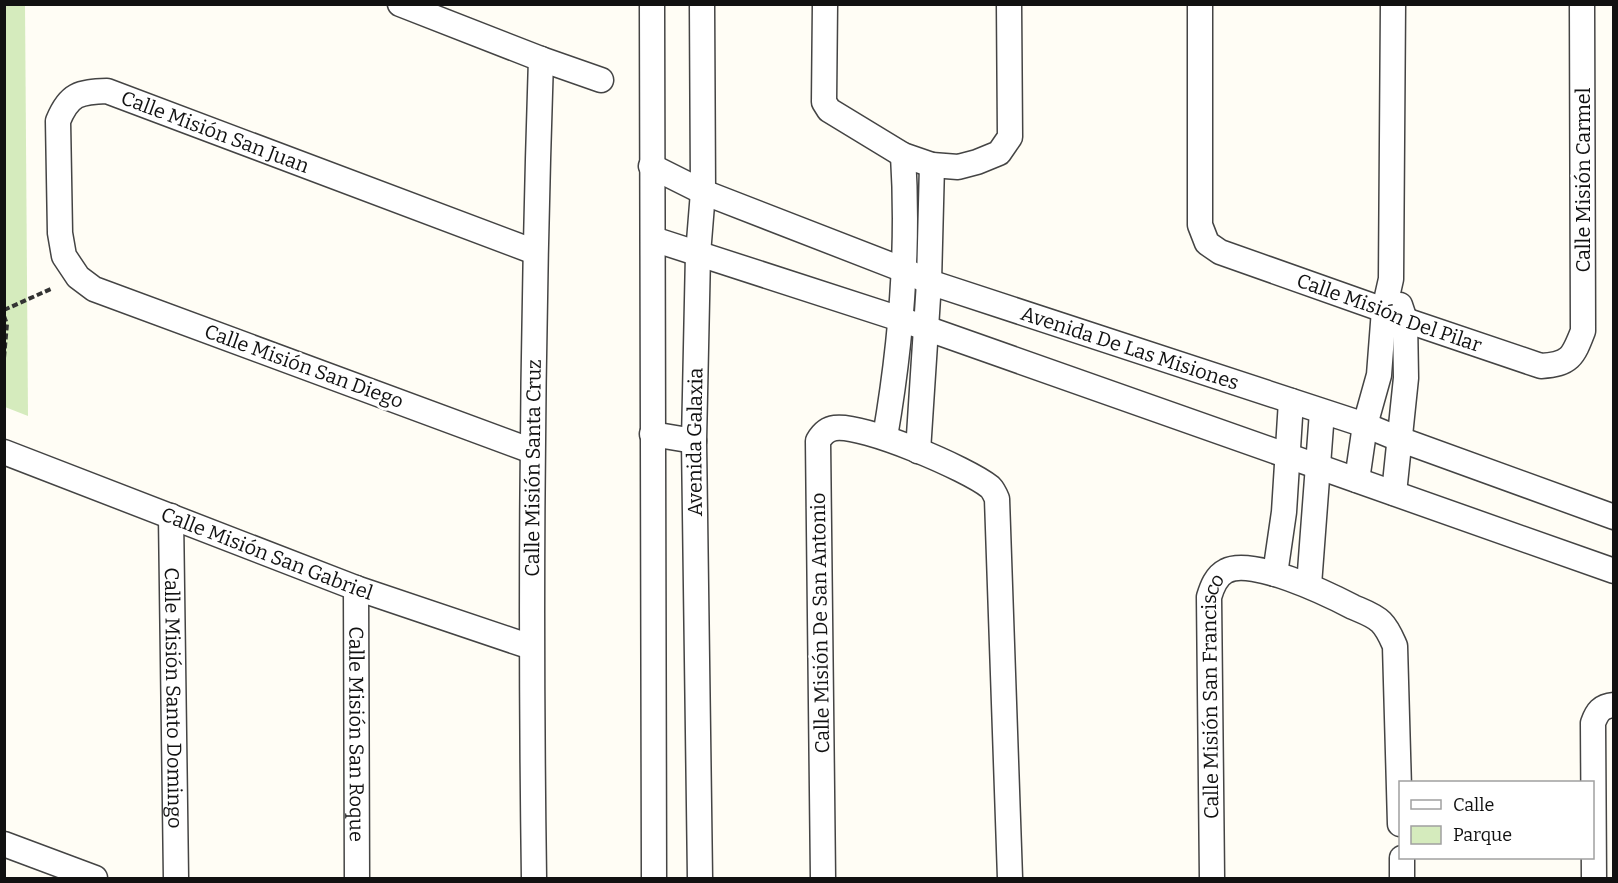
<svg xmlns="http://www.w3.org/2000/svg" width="1618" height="883" font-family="Bitter,serif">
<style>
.green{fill:#d5ebbd}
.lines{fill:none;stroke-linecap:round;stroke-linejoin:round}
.minor-casing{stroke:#444;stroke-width:27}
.path{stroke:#333;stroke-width:4;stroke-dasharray:6 3;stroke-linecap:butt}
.minor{stroke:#fff;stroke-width:24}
.labels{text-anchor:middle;stroke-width:6;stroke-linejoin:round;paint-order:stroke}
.street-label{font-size:20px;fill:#111;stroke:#fff}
</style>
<rect width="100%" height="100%" fill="#fffdf5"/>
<path class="green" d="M4,5H25L28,416L5,407Z"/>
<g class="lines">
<g class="minor-casing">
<g id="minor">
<path d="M400,4L541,59L601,80"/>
<path d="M652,4L654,878"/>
<path d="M825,4L824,102L829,110L903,155L932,165L958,167L977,162L999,153L1010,137L1009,4"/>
<path id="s1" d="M1200,4V225L1207,243L1220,252L1384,310L1405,320L1541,366C1570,364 1573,357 1583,331L1582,4"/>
<path id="s2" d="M651,166L703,192L904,270L929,282L1365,425L1399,439L1614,517"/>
<path d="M653,239L900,319L1614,571"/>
<path d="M652,434L694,441"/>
<path d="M885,437C901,344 909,249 903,155"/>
<path id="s3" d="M532,451L94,289L78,277L64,256L60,233L58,121C69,94 79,92 107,91L535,252"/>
<path d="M918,451L929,282L932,165"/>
<path id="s4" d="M4,452L356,588L531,647"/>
<path d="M1357,480L1365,425L1379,375L1384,310L1391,279L1393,4"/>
<path d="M1394,493L1406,378L1405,320L1400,305"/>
<path id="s5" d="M171,516L176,878"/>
<path d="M1275,574L1284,512L1291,401"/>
<path d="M1309,585L1322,412"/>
<path id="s6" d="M356,588L357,878"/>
<path d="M4,844L95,878"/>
<path d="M1402,858V878"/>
<path id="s7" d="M534,878C530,605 532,333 541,59"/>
<path id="s8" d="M700,878L694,441L698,254L703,192L702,4"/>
<path d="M823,878L818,441C822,434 827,429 835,428C863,424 968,469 990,487C993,490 995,494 997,499L1010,878"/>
<path id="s9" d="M1212,878L1209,597C1212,587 1216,576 1226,571C1252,557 1328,594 1353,607C1362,611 1374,615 1381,622C1388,629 1391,637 1395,646L1400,824"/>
<path d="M1594,878L1593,723C1597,712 1601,706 1614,705"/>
</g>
</g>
<path class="path" d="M4,310L53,288
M4,316L7,324L4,358"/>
<use href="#minor" class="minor"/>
</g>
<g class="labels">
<g class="street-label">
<text dy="7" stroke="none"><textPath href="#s3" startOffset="826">Calle Misión San Juan</textPath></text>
<text transform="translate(1583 180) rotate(-90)" y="7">Calle Misión Carmel</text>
<text dy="7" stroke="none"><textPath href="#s1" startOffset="436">Calle Misión Del Pilar</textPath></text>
<text dy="7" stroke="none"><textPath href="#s2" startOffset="513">Avenida De Las Misiones</textPath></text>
<text transform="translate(304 366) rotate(20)" y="7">Calle Misión San Diego</text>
<text dy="7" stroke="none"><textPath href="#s8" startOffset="436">Avenida Galaxia</textPath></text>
<text dy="7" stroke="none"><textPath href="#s7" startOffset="410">Calle Misión Santa Cruz</textPath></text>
<text dy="7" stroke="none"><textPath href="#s4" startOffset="282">Calle Misión San Gabriel</textPath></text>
<text transform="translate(820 623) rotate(-91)" y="7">Calle Misión De San Antonio</text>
<text dy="7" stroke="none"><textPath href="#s5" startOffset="182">Calle Misión Santo Domingo</textPath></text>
<text dy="7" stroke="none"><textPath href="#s9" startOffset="182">Calle Misión San Francisco</textPath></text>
<text dy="7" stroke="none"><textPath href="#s6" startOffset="146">Calle Misión San Roque</textPath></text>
</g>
</g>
<rect width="1618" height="883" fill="none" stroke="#111111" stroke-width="12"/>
<rect x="1399" y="781" width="195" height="78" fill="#ffffff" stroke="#a0a0a0" stroke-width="1.5"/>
<rect x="1411" y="800" width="30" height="9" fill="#ffffff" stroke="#a0a0a0" stroke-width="1.5"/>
<text x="1453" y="811" font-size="18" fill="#111111">Calle</text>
<rect x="1411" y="826" width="30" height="18" fill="#d5ebbd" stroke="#a0a0a0" stroke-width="1.5"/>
<text x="1453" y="841" font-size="18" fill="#111111">Parque</text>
</svg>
